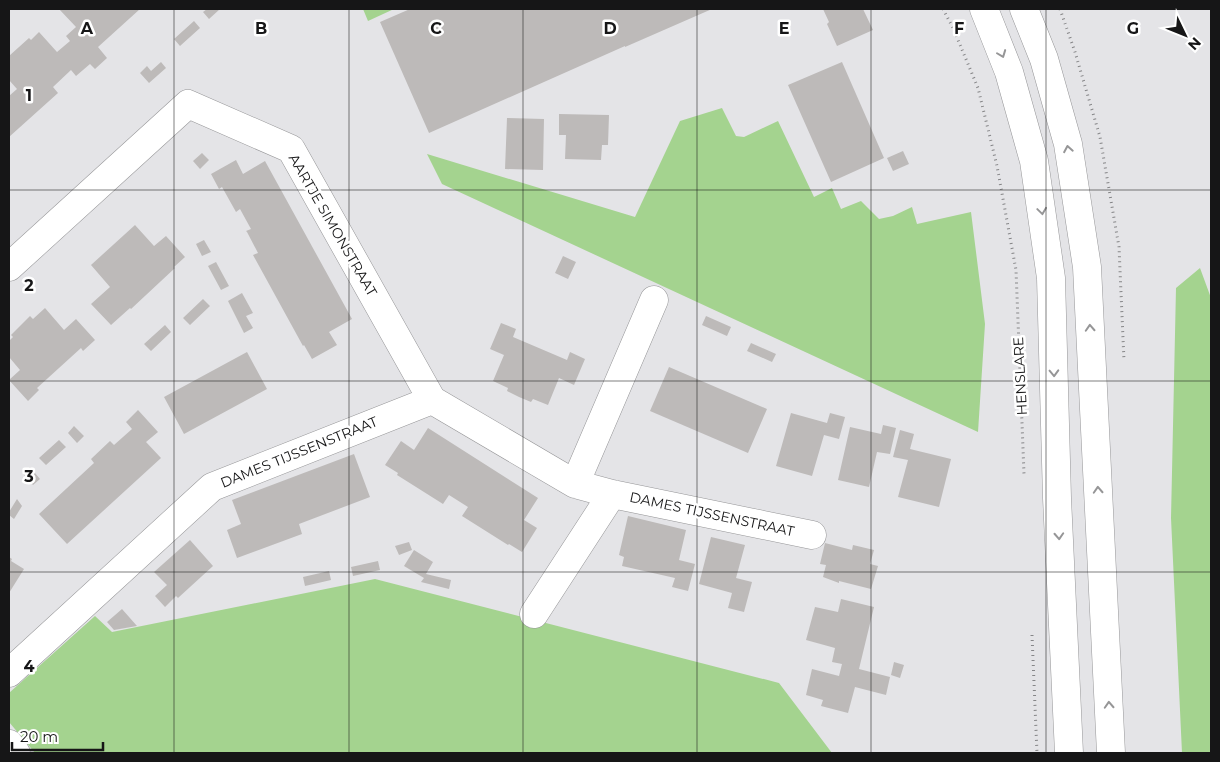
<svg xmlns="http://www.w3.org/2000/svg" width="1220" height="762" font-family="Montserrat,sans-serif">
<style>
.green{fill:#a4d38f}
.building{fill:#bdbab9}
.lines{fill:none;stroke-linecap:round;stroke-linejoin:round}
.minor-casing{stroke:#969698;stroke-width:29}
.path{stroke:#858587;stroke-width:3;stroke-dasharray:1 4;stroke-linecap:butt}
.minor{stroke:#fff;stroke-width:28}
.oneway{stroke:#969697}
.grid{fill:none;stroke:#161617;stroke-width:1;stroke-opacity:0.55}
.labels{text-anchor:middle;stroke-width:5;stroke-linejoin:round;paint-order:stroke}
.street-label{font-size:14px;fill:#161617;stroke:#fff}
.grid-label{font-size:16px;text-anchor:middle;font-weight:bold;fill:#161617;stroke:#fff;stroke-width:5;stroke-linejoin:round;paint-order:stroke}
</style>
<rect width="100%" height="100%" fill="#e4e4e7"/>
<path class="green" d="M363,9H394L368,21Z
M722,108L736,136L744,137L778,121L814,197L832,188L841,209L861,201L879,219L893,216L912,207L917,224L971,212L985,324L978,432L442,184L427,154L635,217L680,121Z
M1200,268L1211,298V753H1182L1171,518L1176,288Z
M375,579L779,683L832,753H35L9,722V693L95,616L112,632Z"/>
<path class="building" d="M59,9H140L98,47L107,58L95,69L90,64L76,76L71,70L53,87L58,93L9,137V96L17,89L9,80V56L29,38L31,40L39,32L57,52L70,41L66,36L76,27Z
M207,9H220L209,19L203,12Z
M410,9H712L625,47V46L429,133L380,22Z
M823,9H863L873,30L837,46L827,24L829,22Z
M194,21L200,28L180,46L174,39Z
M161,62L166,68L149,83L140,73L147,66L151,71Z
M842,62L884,158L831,182L788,85Z
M559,114L609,115L608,145H602L601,160L565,159L566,135H559Z
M507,118L544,119L543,170L505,169Z
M903,151L909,164L893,171L887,158Z
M202,153L209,160L200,169L193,161Z
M236,160L243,174L265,161L352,319L329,332L337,345L312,359L304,345L303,346L253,255L258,253L247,232L246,231L251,229L240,209L236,212L222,187L219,189L211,174Z
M135,225L154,246L166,236L185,257L174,267L175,268L131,309L130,308L111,325L91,304L110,287L91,265Z
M204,240L211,252L202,256L196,244Z
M563,256L576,262L568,279L555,273Z
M216,262L229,286L221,290L208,266Z
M242,293L253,313L246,316L253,328L244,333L228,301Z
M203,299L210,306L190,325L183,318Z
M45,308L64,330L76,319L95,340L83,351L81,348L37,388L39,390L28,401L9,380L20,370L9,357V341L13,337L11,335L30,316L33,319Z
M706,316L731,327L727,336L702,325Z
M501,323L516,329L513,337L567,360L570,352L585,359L574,385L559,378L548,405L533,399L531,402L519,397L507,391L508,388L493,381L504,355L490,349Z
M165,325L171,332L151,351L144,344Z
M751,343L776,354L772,362L747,351Z
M247,352L267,389L184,434L164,397Z
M669,367L767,409L748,453L650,411Z
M138,410L158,432L146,442L161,458L67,544L39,514L94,463L91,459L110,441L114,445L132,429L126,422Z
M791,413L827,423L830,413L845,417L839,439L824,435L812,476L776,466Z
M883,425L896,428L890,454L877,452L869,487L838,480L850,427L881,434Z
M74,426L84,436L77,443L68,433Z
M428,428L538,498L524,520L537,528L522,552L509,544L508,545L462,516L468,507L449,495L443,504L397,475L398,473L385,465L401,441L414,450Z
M900,430L914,434L910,449L951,459L939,507L898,497L908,460L893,457Z
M59,440L66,447L46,465L39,458Z
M354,454L370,497L299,524L302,534L237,558L227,530L241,524L232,500Z
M30,467L40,479L33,485L23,474Z
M17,499L22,506L14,519L9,515V512Z
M628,516L686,530L679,560L695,564L688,591L672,587L675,578L622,566L624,557L619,555Z
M711,537L745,545L736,578L752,582L744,612L728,608L732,593L699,584Z
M190,540L213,566L178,598L176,596L165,607L155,596L167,585L154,572Z
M409,542L412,550L399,555L395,546Z
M825,543L852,550L853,545L874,550L870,564L878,566L871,589L839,581V583L823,577L826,565L820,564Z
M414,550L433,562L426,574L451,580L449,589L421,582L424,578L404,566Z
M9,557L12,559L11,561L24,569L9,593Z
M378,561L380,570L353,576L351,567Z
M329,571L331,580L305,586L303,577Z
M841,599L874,607L859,669L890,677L886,695L855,687L848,713L821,706L823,700L806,695L812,669L839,676L842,664L832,662L835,648L806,640L815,607L838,612Z
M122,609L137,626L114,630L107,622Z
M894,662L904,665L900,678L891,675Z"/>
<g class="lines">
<g class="minor-casing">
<path id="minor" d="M984,9L1009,72L1034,161L1051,278L1057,498L1069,753
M1024,9L1044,59L1068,144L1087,267L1111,753
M9,267L188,104L291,149L432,400
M575,484L654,300
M534,614L612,494
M9,673L212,487L432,400L575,484L612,494L812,535
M9,744L16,753"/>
</g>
<path class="path" d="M943,9L953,28L978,88L997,166L1016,270L1024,474
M1060,9L1075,52L1100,137L1119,247L1124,361
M1032,635L1037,753"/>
<use href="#minor" class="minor"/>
</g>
<defs><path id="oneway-chevron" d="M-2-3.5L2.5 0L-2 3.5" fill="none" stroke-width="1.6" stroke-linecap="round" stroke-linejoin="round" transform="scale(1.25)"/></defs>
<g class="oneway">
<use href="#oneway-chevron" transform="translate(1002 54) rotate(69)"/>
<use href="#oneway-chevron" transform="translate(1068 149) rotate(-100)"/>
<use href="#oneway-chevron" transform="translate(1042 211) rotate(82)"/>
<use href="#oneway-chevron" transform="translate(1090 328) rotate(-93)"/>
<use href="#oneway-chevron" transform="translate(1054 373) rotate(88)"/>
<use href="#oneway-chevron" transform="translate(1098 490) rotate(-93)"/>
<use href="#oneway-chevron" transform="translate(1059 536) rotate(87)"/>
<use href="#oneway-chevron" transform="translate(1109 705) rotate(-93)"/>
</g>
<path class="grid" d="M174,9V753M349,9V753M523,9V753M697,9V753M871,9V753M1046,9V753M9,190H1211M9,381H1211M9,572H1211"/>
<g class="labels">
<g class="street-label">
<text transform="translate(333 225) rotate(60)" y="5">AARTJE SIMONSTRAAT</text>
<text transform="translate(1020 376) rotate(-93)" y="5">HENSLARE</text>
<text transform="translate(299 452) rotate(-22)" y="5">DAMES TIJSSENSTRAAT</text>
<text transform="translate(712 514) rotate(12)" y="5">DAMES TIJSSENSTRAAT</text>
</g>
</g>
<g class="grid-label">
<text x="87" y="34">A</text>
<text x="261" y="34">B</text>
<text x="436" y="34">C</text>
<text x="610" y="34">D</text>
<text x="784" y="34">E</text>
<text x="959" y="34">F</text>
<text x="1133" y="34">G</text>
<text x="29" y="101">1</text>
<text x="29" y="291">2</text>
<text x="29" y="482">3</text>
<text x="29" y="672">4</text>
</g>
<rect width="1220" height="762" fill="none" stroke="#161617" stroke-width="20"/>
<g transform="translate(1185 35) rotate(133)" stroke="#ffffff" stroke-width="4" paint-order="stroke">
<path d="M0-4L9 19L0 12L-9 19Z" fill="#161617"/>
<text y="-8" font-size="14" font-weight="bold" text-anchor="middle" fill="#161617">N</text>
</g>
<path d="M12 742v8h91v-8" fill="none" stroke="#161617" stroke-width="2.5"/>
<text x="20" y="742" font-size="15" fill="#161617" stroke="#ffffff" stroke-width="4" paint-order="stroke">20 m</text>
</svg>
